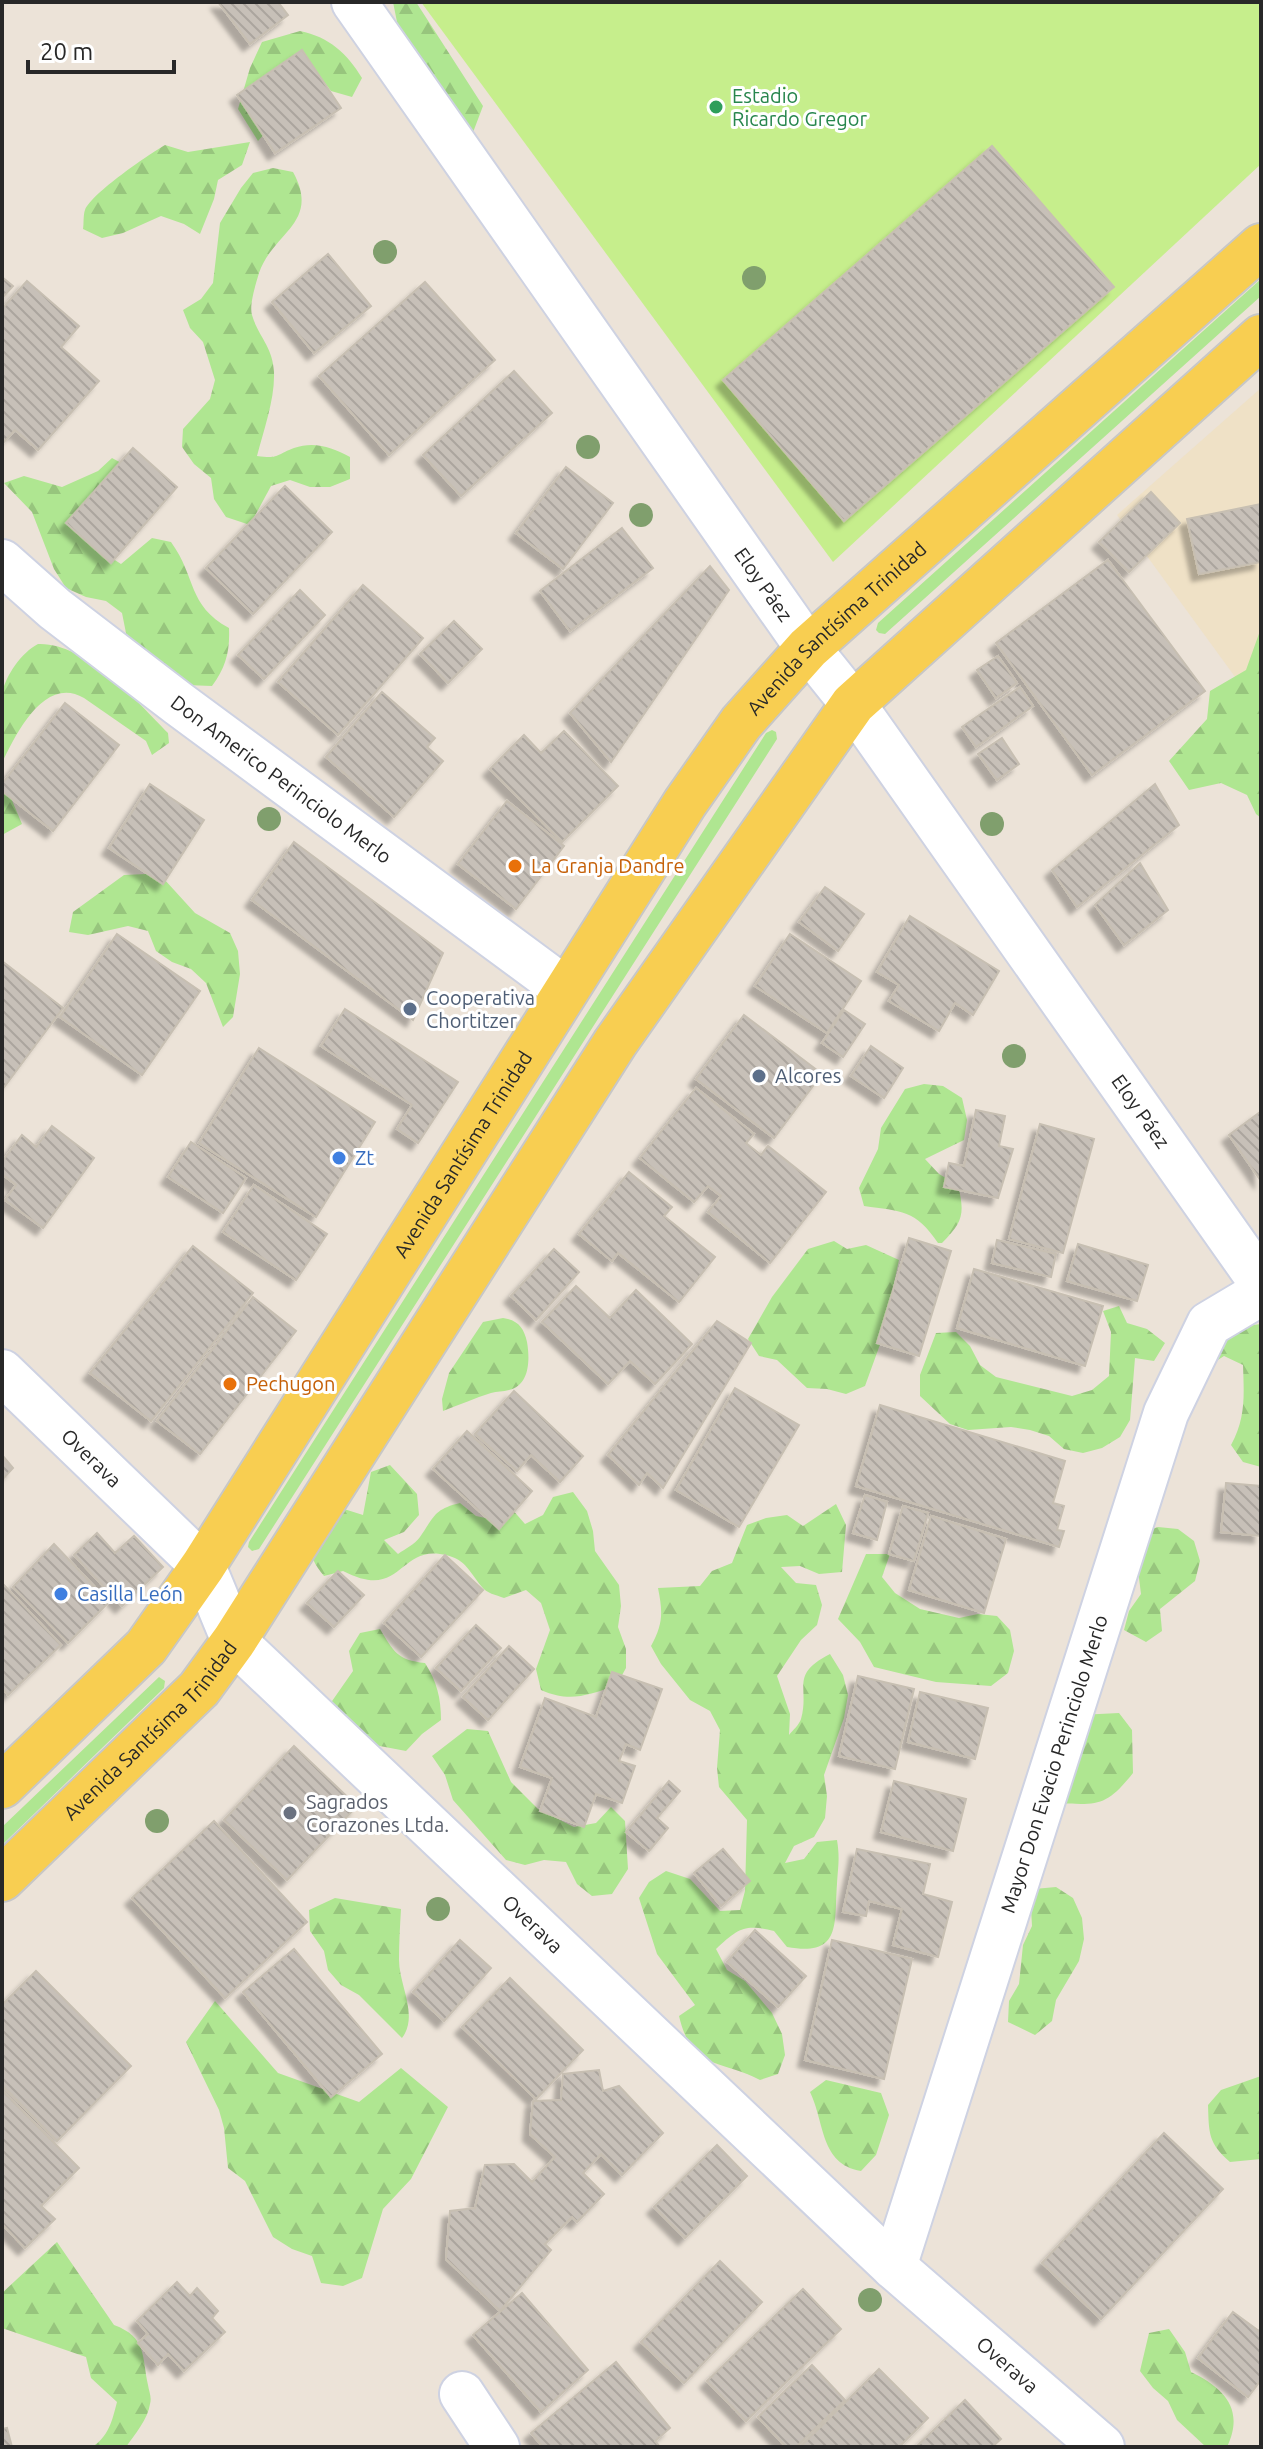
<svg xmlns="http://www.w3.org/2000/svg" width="1263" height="2449" font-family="Ubuntu,sans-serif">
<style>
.education{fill:#efe1c6}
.grass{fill:#afe691}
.forest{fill:url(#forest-firs)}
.pitch{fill:#c6ee8c}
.building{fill:url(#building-back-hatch);stroke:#c7bfb2;stroke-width:2;filter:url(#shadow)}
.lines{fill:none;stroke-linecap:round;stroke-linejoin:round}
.minor-casing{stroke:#ced2e2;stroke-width:48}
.major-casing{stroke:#c7c7c7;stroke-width:48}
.minor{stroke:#fff;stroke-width:44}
.major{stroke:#f8ce51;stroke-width:44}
.tree{fill:#809f6d}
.leisure-dot{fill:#2e9e5b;stroke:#fff;stroke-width:3}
.food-dot{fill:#e8710a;stroke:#fff;stroke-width:3}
.service-dot{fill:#5c6f8a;stroke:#fff;stroke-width:3}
.shop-dot{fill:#3f7fe0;stroke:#fff;stroke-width:3}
.worship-dot{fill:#6b7280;stroke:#fff;stroke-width:3}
.labels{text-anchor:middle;stroke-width:6;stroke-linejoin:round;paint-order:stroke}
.leisure-label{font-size:20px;fill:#27864d;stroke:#fff;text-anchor:start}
.street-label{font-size:20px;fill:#282828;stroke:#fff}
.food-label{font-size:20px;fill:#c56008;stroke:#fff;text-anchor:start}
.service-label{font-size:20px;fill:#4e5e75;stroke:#fff;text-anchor:start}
.shop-label{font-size:20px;fill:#366cbe;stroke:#fff;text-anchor:start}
.worship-label{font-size:20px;fill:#5b616d;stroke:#fff;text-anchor:start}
</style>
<defs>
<pattern id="forest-firs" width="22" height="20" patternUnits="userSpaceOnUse" patternTransform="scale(2)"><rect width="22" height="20" fill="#afe691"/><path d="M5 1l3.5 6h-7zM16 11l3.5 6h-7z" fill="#97c57d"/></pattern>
<pattern id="building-back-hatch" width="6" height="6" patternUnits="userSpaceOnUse" patternTransform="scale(2)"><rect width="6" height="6" fill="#c7c0b8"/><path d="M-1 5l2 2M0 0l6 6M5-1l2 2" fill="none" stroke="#aba59e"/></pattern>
<filter id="shadow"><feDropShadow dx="-7" dy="7" stdDeviation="2" flood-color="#0004"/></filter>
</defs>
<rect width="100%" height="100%" fill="#ece3d8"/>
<path class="education" d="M1261,388V694L1249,696L1117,515Z"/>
<path class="grass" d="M1261,279V296L885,634L879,633L876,630L878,623Z
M772,730L776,732L777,739L259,1549L252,1551L248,1547L249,1542L766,733Z
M159,1677L165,1681L164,1688L2,1845V1827Z"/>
<path class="forest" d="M393,2H416L483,106L472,135L391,53L397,22Z
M300,31C329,37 347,53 362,78L352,97L331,91L319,75L258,141L238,109L250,68L262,42Z
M250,142L242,165L218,180L214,199L200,234L184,224L161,216L123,233L102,238L83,229C84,224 83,215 85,210C92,193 148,155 165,145L188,152Z
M273,168L293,172C321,223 273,232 259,273C256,283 249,305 252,315C258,336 273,347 274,372C275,399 264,429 257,456C280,459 275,455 294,448C314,441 332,447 350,457V479L330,487H310L290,480L271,486L250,525L226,517L214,499L211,478L194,464L182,447L183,429L210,399L215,380L203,342L190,328L183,310L201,299L213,283L220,223L241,188L253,173Z
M112,458L138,472L104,553L121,564L152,538L171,542C197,578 187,605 229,628C230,651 226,667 212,686L186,685L143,656L126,633L122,613L106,601L86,597L66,588L54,569L32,512L4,483L24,476L62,487L98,471Z
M1261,628V818L1256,814L1247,795L1221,783L1189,790L1169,761L1207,719L1210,691L1246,670Z
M38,644C85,642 137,701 168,733L169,743L152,755L146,741L84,698C45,675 16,733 2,763C2,741 0,716 2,694C5,676 22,652 38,644Z
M2,777L22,824L2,835Z
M146,874L164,879L195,913L230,933L238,951L240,974L233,1017L223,1027L206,983L191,969L172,962L156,951L148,931L128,926L88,935L69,932L73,912L124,875Z
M924,1084L943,1086L962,1098L967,1120L964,1140L925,1159L939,1174L958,1185C965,1214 963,1222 942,1243H938C916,1210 901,1211 864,1206L859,1188L878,1149L881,1128L905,1089Z
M834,1241L847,1249L866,1245L899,1260L882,1339L865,1386L846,1394L827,1389L807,1388L777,1360L759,1356L748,1339L772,1297L808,1249Z
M1119,1306L1127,1323L1147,1329L1165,1343L1154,1361L1135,1358L1130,1420L1120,1437L1102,1448L1083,1453L1064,1449L1049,1436L1030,1430L1011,1427L968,1430L950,1424L920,1396V1375L936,1333L956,1332L970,1346L980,1365L996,1377L1072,1396L1092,1390L1109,1376L1111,1332L1103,1311Z
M503,1318C518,1320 524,1328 527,1342C530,1359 530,1385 509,1390C503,1392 497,1391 491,1393C475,1398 459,1405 443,1411L442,1399L449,1373L483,1322Z
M1261,1324V1467L1243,1462L1231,1445C1246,1418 1244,1395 1243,1365L1224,1356L1207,1367L1217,1330Z
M390,1465L417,1494L419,1515L404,1532L384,1540L398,1554C405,1549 415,1544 420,1537C434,1517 434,1509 460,1503L476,1516L495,1520L511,1508L525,1524L543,1515L553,1497L573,1492L587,1511L593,1531L595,1551L619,1585L621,1606L618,1627L626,1649V1668L616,1686C586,1695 571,1703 541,1690L536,1669L550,1630L541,1603L526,1590L504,1598C496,1595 486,1593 482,1587C467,1569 466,1558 440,1554C398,1548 401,1601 343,1571L324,1576C301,1548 311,1538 326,1508L344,1509L363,1515L371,1472Z
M836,1504L846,1525L842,1572L819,1574L800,1566L781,1567L796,1583L816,1585L822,1605L817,1625L801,1640L777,1676L790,1714L789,1735C793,1730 799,1725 801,1719C810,1687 789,1675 830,1654L843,1675L848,1695L844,1718L824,1775L827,1796L825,1818L814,1837L794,1846L785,1863L804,1859L817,1842L837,1840C840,1858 838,1867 837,1884C834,1924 842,1957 787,1947L774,1931C744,1924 739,1928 716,1949L727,1970L745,1981L772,2013L782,2034L785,2055L778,2074L760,2080C720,2059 692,2071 679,2016L695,2005L657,1954L639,1898L649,1882L666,1871L690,1879L720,1911L740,1910L745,1891L747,1820L719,1787L717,1768L720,1730L710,1711L690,1700L661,1664L651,1646C663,1624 663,1613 658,1588L700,1586L712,1571L732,1563L747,1525L766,1518L787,1515L803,1526Z
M1158,1527L1178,1529L1194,1541L1200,1561L1195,1581L1160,1609L1162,1631L1146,1642L1124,1630L1129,1611L1141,1594L1136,1554L1138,1534Z
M866,1554H890L882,1577L895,1593L920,1609L959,1618L978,1614L997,1616L1010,1630L1014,1651L1008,1673L991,1686L936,1682L874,1667L860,1642L838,1619Z
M380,1629C394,1652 397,1660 425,1663C437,1682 441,1698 441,1720L422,1734L406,1751L364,1743L330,1704L353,1671L349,1651L360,1633Z
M1119,1713L1132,1730L1133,1773C1106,1807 1098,1805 1056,1803L1079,1715Z
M467,1729L488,1731L511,1782L538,1809L574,1827L596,1823L611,1807L625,1821L628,1869L612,1894L592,1896L577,1884L566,1862L544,1860L525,1865L506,1860L453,1800L445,1775L432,1756Z
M1056,1887L1073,1898L1082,1918L1084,1939L1079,1961L1056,2000L1052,2021L1035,2035L1008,2022L1009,2001L1019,1984L1023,1945L1032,1926L1031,1908L1034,1889Z
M335,1898L401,1909C400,1926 399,1943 399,1960C399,1985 419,2016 402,2038L359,1995L341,1985L328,1970L324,1951L310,1931L309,1910Z
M215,2001L278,2073L359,2102L401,2068L448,2107L411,2179L383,2209L362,2278L343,2286L321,2283L312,2256L292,2249L273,2237L245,2181L228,2168L224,2128L219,2110L186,2042Z
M1261,2076V2159L1230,2162C1208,2143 1209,2133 1208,2105L1221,2090Z
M826,2080L881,2093L889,2115L876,2155L861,2171C820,2164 825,2123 810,2092Z
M57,2242L114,2325C147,2337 142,2357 148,2385C149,2392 152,2397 150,2404C148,2419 135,2434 126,2447H92C109,2436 112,2421 117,2402L91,2378L86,2357L2,2328V2293Z
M1169,2329L1185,2352L1191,2372C1224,2388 1245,2409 1227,2447H1206L1177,2420L1168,2401L1153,2388L1140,2371L1149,2333Z"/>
<path class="pitch" d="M421,2H1261V164L833,562Z"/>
<path class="building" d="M218,2H278L288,15L250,44Z
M302,50L341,108L275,153L237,95Z
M992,146L1114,287L844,521L723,380Z
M328,254L371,306L314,353L272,302Z
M2,277L13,286L2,298Z
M27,281L79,326L61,347L99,381L38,450L15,430L2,444V309Z
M425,282L495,360L389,455L319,376Z
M514,371L552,413L461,496L423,455Z
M133,448L177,487L111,563L66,523Z
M566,467L613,503L563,569L516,533Z
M285,486L332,532L253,614L206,568Z
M1151,492L1180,523L1129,572L1099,542Z
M1261,504V562L1199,574L1187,519Z
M622,528L653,568L570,631L540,591Z
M1108,560L1205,691L1092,775L996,643Z
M710,566L729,590L611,762L570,713Z
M363,585L423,638L338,735L278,682Z
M300,590L325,615L264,679L238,655Z
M454,621L482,649L448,683L420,654Z
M998,656L1017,683L996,698L977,670Z
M1020,687L1033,706L976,747L962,727Z
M382,692L435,738L427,747L443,761L394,817L326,757Z
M65,703L119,745L53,831L2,791V784Z
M564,731L618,786L562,842L490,769L524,735L541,753Z
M1002,738L1019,764L997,780L978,754Z
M150,784L204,820L163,884L109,848Z
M1155,784L1179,825L1077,907L1052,870Z
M507,801L564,846L516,909L458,864Z
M294,842L443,953L413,1020L252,900Z
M1140,863L1168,910L1124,945L1095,905Z
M825,887L864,914L838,951L799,922Z
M910,916L999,971L973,1015L955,1003L939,1031L889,1001L899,985L877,972Z
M117,934L200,991L142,1075L60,1017Z
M790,934L861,981L827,1033L755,986Z
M2,961L63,1008L2,1090Z
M345,1009L458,1082L418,1143L397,1129L412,1105L321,1046Z
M844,1010L865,1024L843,1057L822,1043Z
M744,1015L822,1074L774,1138L696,1079Z
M871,1046L903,1068L884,1098L851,1076Z
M259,1048L375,1122L316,1217L199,1143Z
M696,1088L754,1134L746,1143L761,1155L768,1146L826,1192L770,1263L708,1212L721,1196L708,1186L694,1202L640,1158Z
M976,1110L1005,1116L999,1146L1013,1149L998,1198L944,1187L949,1163L964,1166Z
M1260,1112L1261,1113V1181L1229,1135Z
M1040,1124L1094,1139L1063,1253L1009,1239Z
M52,1126L94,1158L43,1228L5,1200L16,1185L2,1174V1162L22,1135L36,1147Z
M191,1142L246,1178L223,1213L168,1177Z
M629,1172L672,1207L664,1216L715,1257L679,1302L618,1253L612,1261L579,1234Z
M254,1185L327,1234L296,1280L223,1232Z
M909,1238L951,1251L919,1356L877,1343Z
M997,1240L1056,1254L1051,1277L992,1263Z
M1078,1244L1148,1265L1137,1301L1067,1281Z
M193,1246L253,1293L151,1421L90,1373Z
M554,1249L579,1272L536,1320L511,1296Z
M974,1269L1103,1306L1085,1366L957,1328Z
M576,1286L610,1318L636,1290L692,1344L655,1384L630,1361L608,1384L542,1322Z
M253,1297L296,1331L200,1454L157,1421Z
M717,1321L751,1343L663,1488L647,1473L639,1485L608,1455Z
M735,1388L799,1425L739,1527L676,1490Z
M514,1391L583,1456L560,1482L531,1455L517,1471L475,1434Z
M880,1405L1065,1461L1053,1503L1064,1506L1057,1530L1064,1531L1059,1547L856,1486Z
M467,1431L532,1491L499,1529L433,1469Z
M2,1455L13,1468L2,1480Z
M1226,1483L1261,1486V1536L1221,1532Z
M865,1495L887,1502L877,1540L853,1533Z
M903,1506L928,1513L914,1561L889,1554Z
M931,1516L1006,1539L984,1613L909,1590Z
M97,1533L115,1553L134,1536L163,1567L122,1606L74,1555Z
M54,1544L109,1602L68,1643L13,1587Z
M445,1555L483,1590L421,1657L384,1623Z
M338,1571L364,1595L334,1627L307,1603Z
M2,1583L61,1645L8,1695L2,1688Z
M476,1625L501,1648L461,1691L436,1668Z
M509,1646L534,1669L488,1720L463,1697Z
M612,1672L662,1689L640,1750L626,1744L619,1761L635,1766L622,1803L596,1794L584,1827L540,1811L552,1778L520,1767L545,1698L596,1717Z
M858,1676L914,1689L895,1769L839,1756Z
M920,1692L988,1708L975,1759L908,1742Z
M294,1746L357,1806L287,1880L224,1820Z
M669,1781L680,1791L657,1818L668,1828L649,1851L626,1832Z
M894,1781L966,1799L953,1851L881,1832Z
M214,1821L307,1922L225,1998L132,1898Z
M723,1849L750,1881L721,1906L694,1873Z
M857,1849L930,1864L923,1894L952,1902L938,1957L893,1945L902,1909L869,1901L866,1916L843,1912Z
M755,1930L806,1976L778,2007L727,1962Z
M460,1940L491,1968L444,2021L413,1992Z
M832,1940L912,1959L884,2079L805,2060Z
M294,1949L382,2054L331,2097L243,1992Z
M36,1971L131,2066L57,2141L2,2085V2005Z
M510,1978L583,2050L536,2099L462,2027Z
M599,2070L603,2091L619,2086L663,2133L622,2175L601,2154L583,2173L604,2194L577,2222L572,2217L545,2244L551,2250L500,2311L446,2259L450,2211L475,2208L485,2165L514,2164L532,2182L555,2157L530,2134L533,2101L561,2100L563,2074Z
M2,2090L79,2168L41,2206L55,2219L25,2248L2,2224Z
M1164,2133L1223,2189L1101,2319L1042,2263Z
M717,2145L747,2176L685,2238L654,2207Z
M720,2261L762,2302L684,2383L641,2342Z
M177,2282L190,2296L197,2288L218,2311L212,2318L225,2332L184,2371L168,2354L158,2365L138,2343L148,2334L137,2321Z
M803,2289L841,2329L746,2421L707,2381Z
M522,2293L588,2370L541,2412L473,2335Z
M1233,2312L1259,2331L1261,2328V2380L1248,2397L1198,2358Z
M616,2362L670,2428L655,2441L660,2447H543L531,2433Z
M812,2365L845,2400L796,2447H786L758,2417Z
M879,2369L928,2418L899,2447H800Z
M965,2400L1001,2439L992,2447H916Z
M7,2428L12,2447H2V2429Z"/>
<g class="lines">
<g class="minor-casing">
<g id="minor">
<path id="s1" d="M354,2L808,648L853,704L1261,1282"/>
<path id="s2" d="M2,562L55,609L179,704L565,989"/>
<path id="s3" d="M2,1372L203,1566L234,1641L894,2267L1102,2447"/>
<path id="s4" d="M894,2267L1166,1413L1209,1324L1261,1293"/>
<path d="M462,2394L497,2447"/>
</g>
</g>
<g class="major-casing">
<g id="major">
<path id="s5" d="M2,1786L146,1647L203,1566L685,803L741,723L808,648L1261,246"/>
<path id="s6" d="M2,1879L199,1689L234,1641L615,1043L853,704L1261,337"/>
</g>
</g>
<use href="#minor" class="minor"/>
<use href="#major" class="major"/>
</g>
<g class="tree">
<circle cx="385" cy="252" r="12"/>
<circle cx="754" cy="278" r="12"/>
<circle cx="588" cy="447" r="12"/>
<circle cx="641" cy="515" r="12"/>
<circle cx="269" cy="819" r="12"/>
<circle cx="992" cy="824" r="12"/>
<circle cx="1014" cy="1056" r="12"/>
<circle cx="157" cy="1821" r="12"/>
<circle cx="438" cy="1909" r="12"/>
<circle cx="870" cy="2300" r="12"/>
</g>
<circle class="leisure-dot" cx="716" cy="107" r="8"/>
<g class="food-dot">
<circle cx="515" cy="866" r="8"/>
<circle cx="230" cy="1384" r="8"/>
</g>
<g class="service-dot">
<circle cx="410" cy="1009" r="8"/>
<circle cx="759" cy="1076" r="8"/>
</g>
<g class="shop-dot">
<circle cx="339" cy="1158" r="8"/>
<circle cx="61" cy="1594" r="8"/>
</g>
<circle class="worship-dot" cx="290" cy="1813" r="8"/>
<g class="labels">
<g class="leisure-label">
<text x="732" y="103">Estadio<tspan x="732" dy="23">Ricardo Gregor</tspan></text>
</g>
<g class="street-label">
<text dy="7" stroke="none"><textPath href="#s1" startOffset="712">Eloy Páez</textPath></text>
<text dy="7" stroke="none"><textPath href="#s5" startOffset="1434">Avenida Santísima Trinidad</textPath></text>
<text dy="7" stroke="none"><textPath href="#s2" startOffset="354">Don Americo Perinciolo Merlo</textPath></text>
<text dy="7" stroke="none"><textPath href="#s1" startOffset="1360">Eloy Páez</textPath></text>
<text dy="7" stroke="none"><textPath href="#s5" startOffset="786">Avenida Santísima Trinidad</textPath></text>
<text dy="7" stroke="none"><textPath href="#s3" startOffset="124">Overava</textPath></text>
<text dy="7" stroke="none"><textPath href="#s6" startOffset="210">Avenida Santísima Trinidad</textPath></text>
<text dy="7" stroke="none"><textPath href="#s4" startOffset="528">Mayor Don Evacio Perinciolo Merlo</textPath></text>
<text dy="7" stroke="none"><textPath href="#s3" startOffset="772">Overava</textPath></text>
<text dy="7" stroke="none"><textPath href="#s3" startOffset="1420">Overava</textPath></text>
</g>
<g class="food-label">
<text x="531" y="873">La Granja Dandre</text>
<text x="246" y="1391">Pechugon</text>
</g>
<g class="service-label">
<text x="426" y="1005">Cooperativa<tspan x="426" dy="23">Chortitzer</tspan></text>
<text x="775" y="1083">Alcores</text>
</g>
<g class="shop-label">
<text x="355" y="1165">Zt</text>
<text x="77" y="1601">Casilla León</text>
</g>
<g class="worship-label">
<text x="306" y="1809">Sagrados<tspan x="306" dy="23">Corazones Ltda.</tspan></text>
</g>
</g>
<rect width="1263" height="2449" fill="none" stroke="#282828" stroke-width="8"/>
<path d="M28 60v12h146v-12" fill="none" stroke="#282828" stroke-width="4"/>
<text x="40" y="60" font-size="24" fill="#282828" stroke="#ffffff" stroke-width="6" paint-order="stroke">20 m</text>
</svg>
